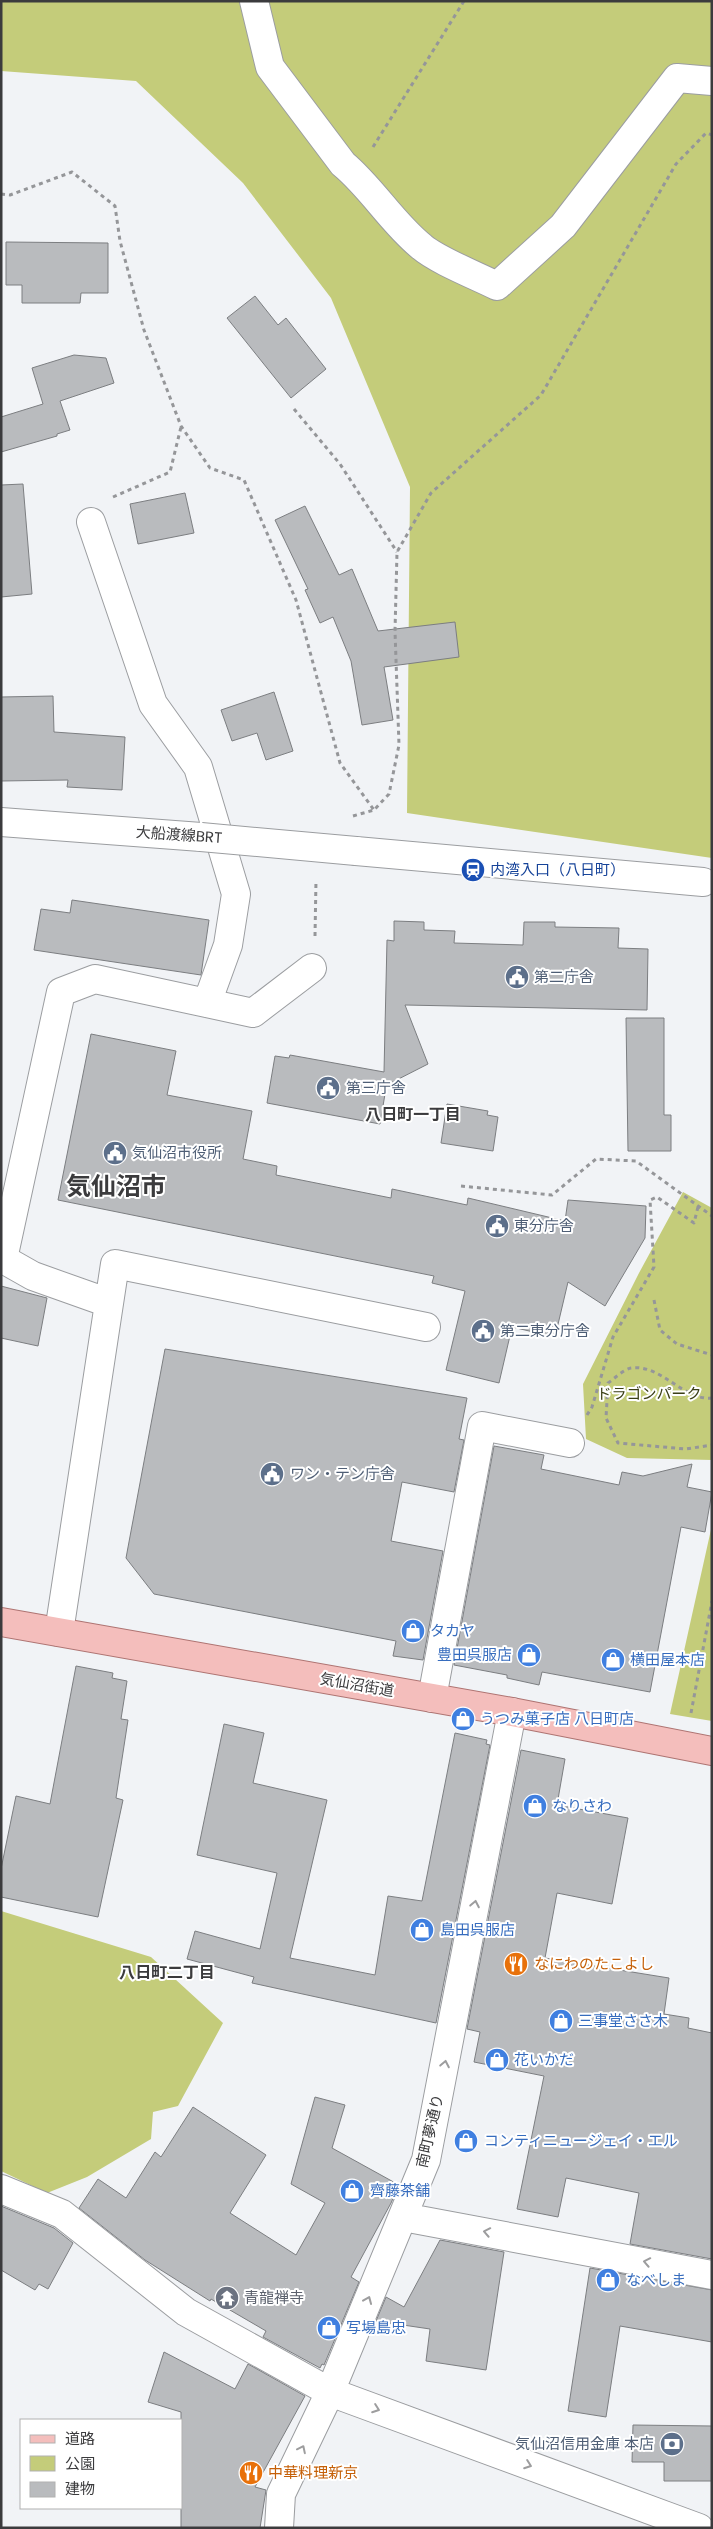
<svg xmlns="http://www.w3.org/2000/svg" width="713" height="2529" font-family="Poppins,'Noto Sans JP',sans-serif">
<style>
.green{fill:#c4cc7a}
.building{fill:#b9bbbe;stroke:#7c7e81}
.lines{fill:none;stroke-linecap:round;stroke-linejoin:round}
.minor-casing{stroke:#9b9da0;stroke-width:30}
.major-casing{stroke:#ae7472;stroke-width:30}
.path{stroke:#959699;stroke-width:3;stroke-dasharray:4 4;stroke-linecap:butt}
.minor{stroke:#fff;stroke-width:28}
.major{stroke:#f4bebc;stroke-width:28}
.minor-bridge-casing{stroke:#9b9da0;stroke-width:30;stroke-linecap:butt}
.minor-bridge{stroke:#fff;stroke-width:28}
.oneway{stroke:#9d9d9e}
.labels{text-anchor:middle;stroke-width:4;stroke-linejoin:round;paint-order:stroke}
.street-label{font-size:15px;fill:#3b3b3d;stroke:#fff}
.transit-label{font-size:15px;fill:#164399;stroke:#fff;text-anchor:start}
.service-label{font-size:15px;fill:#4e5e75;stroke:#fff;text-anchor:start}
.park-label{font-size:15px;fill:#3a3e15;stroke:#fff}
.shop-label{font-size:15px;fill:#366cbe;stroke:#fff;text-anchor:start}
.food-label{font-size:15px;fill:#c56008;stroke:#fff;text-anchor:start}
.worship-label{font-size:15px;fill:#5b616d;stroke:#fff;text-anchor:start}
.neighbourhood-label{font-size:16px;font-weight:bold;fill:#3b3b3d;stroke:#fff}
.town-label{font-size:25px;font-weight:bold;fill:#3b3b3d;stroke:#fff}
</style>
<rect width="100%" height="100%" fill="#f1f3f6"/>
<path class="green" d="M1,1H712V858L407,813L410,487L331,298L243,183L136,81L1,71Z
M683,1192L712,1208V1460L627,1458L586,1439L583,1384L639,1273Z
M712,1525V1721L670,1714Z
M1,1911L151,1957L223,2023L178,2106L153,2112L151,2139L87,2177L47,2193L1,2171Z"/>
<path class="building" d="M6,242L108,243V293H81L80,303H22V285H6Z
M255,296L278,325L286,318L326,369L291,398L227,318Z
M74,355L106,358L114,383L60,401L70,430L57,434V436L1,452V417L43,404L32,368Z
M23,484L32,594L1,597V485Z
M185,493L194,533L138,544L130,504Z
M305,506L339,575L352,569L378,631L455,622L459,657L384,667L393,720L362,725L351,661L333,617L320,623L305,590L308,589L275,520Z
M274,692L293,751L266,760L257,733L232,741L221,710Z
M53,696L54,732L125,737L122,790L67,787L68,780L1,781V697Z
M72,900L209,920L201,975L34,950L41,909L70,913Z
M394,921L424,922V930L455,931L454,943L523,945L524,922H555V927L619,928L618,948L648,949L647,1010L405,1005L428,1064L373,1092L385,1094L380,1124L267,1103L275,1056L289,1058L290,1055L384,1072L387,940L394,941Z
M626,1018H664V1115H671V1151H628Z
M91,1034L176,1051L167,1095L252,1111L243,1159L277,1166L276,1175L391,1198L392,1189L467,1205L468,1198L565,1221L568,1200L646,1206L645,1238L605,1306L568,1282L555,1337L512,1327L499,1383L446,1370L465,1291L432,1283L434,1276L58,1200Z
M447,1104L488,1111L487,1115L498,1117L493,1151L441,1143Z
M1,1286L47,1298L38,1346L1,1338Z
M165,1349L467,1398L459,1439L464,1440L454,1492L402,1482L391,1541L443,1551L423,1660L393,1656L396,1641L154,1594L126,1558Z
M494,1446L544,1455L541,1469L619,1485L622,1472L643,1476L692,1464L687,1487L712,1492L705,1532L681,1527L650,1692L542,1672L539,1685L507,1678V1675L454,1665Z
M76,1666L113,1673L112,1678L127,1681L121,1719L128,1720L116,1798L123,1800L98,1917L1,1897V1869L16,1796L50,1804Z
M224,1724L264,1733L253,1783L327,1800L290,1958L375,1975L388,1896L422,1901L455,1733L487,1740L486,1744L490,1745L436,2023L252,1983L254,1977L187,1959L195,1931L260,1949L277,1873L197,1855Z
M521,1750L565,1759L557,1805L628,1818L612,1904L557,1893L545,1958L669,1978L664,2014L689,2018L688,2028L712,2033V2259L630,2244L639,2193L566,2178L558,2217L517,2209L544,2076L474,2062L480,2032L467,2029Z
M315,2097L345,2105L332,2148L399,2185L391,2203L351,2277L359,2282L324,2365L322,2364L320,2368L263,2337L266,2331L211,2299L210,2301L145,2260L79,2208L98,2179L126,2198L155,2152L161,2157L193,2107L266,2155L230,2213L296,2255L325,2203L291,2184Z
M1,2206L54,2228L73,2243L48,2289L39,2284L35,2290L1,2270Z
M440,2240L504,2252L486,2370L426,2361L430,2329L376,2321L386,2297L404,2307Z
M590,2268L712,2290V2342L620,2326L606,2417L568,2411Z
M164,2352L235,2389L248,2364L305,2396L255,2487L266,2490L260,2528H181V2412L148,2402Z
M633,2425L712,2426V2481H664V2462H632Z"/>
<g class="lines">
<g class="minor-casing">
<path id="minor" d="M254,1L270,67L343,164C372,188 392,223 422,247C437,260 477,276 497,286L563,226L677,78L712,81
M91,522L153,704L198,767L236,894L228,945L207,1003
M1,822L201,837
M356,851L703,882
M109,1303L33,1276L3,1259L61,992L95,979L253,1013L312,968
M59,1632L115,1264L426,1327
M432,1698L482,1426L570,1443
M1,2189L62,2214L186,2312L330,2392L699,2528
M403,2217L712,2275
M279,2528L281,2494L330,2392L426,2160L512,1712"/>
</g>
<g class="major-casing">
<path id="major" d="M1,1622L512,1712L712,1751"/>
</g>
<path class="path" d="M373,147L464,1
M1,194L10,195L72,172L115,206L120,241L144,330L181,426L210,468L244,480L296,600L340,763L374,810
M294,409L340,464L397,552
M113,497L170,472L181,427
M353,816L374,810L389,794L399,745L395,631L397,552L431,493L541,395L676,164L706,133L712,135
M315,936L316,880
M461,1186L552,1195L596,1159L636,1161L712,1216
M654,1300L660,1330L677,1344L712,1355
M712,1398C683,1401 662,1364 631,1368C624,1369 614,1379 608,1383L606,1418L618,1443L686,1449L712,1445
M587,1415L592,1407L613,1337L654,1267L650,1200L657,1197L694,1223L698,1207
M691,1713L712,1601"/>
<use href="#minor" class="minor"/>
<use href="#major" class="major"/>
<g class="minor-bridge-casing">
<path id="minor-bridge" d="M201,837L356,851"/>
</g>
<use href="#minor-bridge" class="minor-bridge"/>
</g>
<defs><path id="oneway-chevron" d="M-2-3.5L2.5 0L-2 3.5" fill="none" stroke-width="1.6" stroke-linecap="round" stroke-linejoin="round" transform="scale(1.25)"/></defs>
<g class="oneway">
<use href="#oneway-chevron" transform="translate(475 1904) rotate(-79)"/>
<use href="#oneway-chevron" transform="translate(445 2064) rotate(-79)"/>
<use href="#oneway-chevron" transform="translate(487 2232) rotate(-169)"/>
<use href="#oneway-chevron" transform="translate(647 2262) rotate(-169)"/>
<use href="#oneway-chevron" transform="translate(368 2300) rotate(-67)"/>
<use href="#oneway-chevron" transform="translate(376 2409) rotate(20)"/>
<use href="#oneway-chevron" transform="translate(302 2449) rotate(-64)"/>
<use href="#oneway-chevron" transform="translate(528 2465) rotate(20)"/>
</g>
<defs>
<g id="station-disc" transform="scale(1.25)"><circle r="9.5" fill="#1a4fb4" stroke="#fff"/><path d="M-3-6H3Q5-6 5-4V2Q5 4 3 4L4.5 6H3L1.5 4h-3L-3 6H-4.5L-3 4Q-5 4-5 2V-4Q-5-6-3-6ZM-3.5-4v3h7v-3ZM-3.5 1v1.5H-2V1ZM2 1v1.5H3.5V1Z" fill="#fff"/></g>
<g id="civic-disc" transform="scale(1.25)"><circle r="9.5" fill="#5c6f8a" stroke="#fff"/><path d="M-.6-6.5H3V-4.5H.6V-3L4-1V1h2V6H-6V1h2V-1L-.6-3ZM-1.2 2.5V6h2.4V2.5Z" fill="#fff"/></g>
<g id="shop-disc" transform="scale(1.25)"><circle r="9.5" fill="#3f7fe0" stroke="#fff"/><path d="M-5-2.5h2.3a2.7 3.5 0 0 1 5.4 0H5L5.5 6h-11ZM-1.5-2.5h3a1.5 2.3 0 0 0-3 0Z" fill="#fff"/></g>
<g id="restaurant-disc" transform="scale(1.25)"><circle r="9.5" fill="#e8710a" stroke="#fff"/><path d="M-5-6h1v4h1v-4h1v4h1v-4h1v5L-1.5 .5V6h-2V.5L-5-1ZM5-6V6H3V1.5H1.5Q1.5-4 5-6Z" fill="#fff"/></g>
<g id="temple-disc" transform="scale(1.25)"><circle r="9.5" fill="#6b7280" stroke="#fff"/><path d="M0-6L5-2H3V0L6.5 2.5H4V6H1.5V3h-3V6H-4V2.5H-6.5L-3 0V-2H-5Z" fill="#fff"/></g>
<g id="bank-disc" transform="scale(1.25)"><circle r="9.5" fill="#5c6f8a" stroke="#fff"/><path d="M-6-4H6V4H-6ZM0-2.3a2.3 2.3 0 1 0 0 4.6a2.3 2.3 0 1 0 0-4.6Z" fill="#fff"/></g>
</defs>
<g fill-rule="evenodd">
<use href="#station-disc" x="473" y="870"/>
<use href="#civic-disc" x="517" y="977"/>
<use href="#civic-disc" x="328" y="1088"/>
<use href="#civic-disc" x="115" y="1153"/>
<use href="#civic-disc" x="497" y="1226"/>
<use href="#civic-disc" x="483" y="1331"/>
<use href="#civic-disc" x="272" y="1474"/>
<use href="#shop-disc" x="413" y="1631"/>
<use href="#shop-disc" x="529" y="1655"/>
<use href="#shop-disc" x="613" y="1660"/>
<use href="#shop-disc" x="463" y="1719"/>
<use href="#shop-disc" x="535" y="1806"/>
<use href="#shop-disc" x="422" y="1930"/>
<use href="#restaurant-disc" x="516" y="1964"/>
<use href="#shop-disc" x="561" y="2021"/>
<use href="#shop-disc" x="497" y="2060"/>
<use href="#shop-disc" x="466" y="2141"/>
<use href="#shop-disc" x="352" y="2191"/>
<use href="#shop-disc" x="608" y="2280"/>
<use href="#temple-disc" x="227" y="2298"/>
<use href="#shop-disc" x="329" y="2328"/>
<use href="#bank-disc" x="672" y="2444"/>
<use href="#restaurant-disc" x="251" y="2473"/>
</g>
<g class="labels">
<g class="street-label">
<text transform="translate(179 835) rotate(4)" y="5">大船渡線BRT</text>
<text transform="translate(357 1685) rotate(10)" y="5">気仙沼街道</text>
<text transform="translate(430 2131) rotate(-77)" y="5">南町夢通り</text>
</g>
<g class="transit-label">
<text x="490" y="875">内湾入口（八日町）</text>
</g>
<g class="service-label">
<text x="534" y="982">第二庁舎</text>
<text x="346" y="1093">第三庁舎</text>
<text x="132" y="1158">気仙沼市役所</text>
<text x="514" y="1231">東分庁舎</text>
<text x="500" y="1336">第二東分庁舎</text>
<text x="290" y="1479">ワン・テン庁舎</text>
<text x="654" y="2449" text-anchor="end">気仙沼信用金庫 本店</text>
</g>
<g class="park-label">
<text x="649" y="1399">ドラゴンパーク</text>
</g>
<g class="shop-label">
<text x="430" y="1636">タカヤ</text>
<text x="512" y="1660" text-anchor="end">豊田呉服店</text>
<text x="630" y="1665">横田屋本店</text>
<text x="480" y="1724">うつみ菓子店 八日町店</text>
<text x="552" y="1811">なりさわ</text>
<text x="440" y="1935">島田呉服店</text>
<text x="578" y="2026">三事堂ささ木</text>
<text x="514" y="2065">花いかだ</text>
<text x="484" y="2146">コンティニュージェイ・エル</text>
<text x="370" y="2196">齊藤茶舗</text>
<text x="626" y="2285">なべしま</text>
<text x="346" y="2333">写場島忠</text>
</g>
<g class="food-label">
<text x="534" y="1969">なにわのたこよし</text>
<text x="268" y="2478">中華料理新京</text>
</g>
<g class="worship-label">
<text x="244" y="2303">青龍禅寺</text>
</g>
<g class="neighbourhood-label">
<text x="413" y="1120">八日町一丁目</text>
<text x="167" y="1978">八日町二丁目</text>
</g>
<g class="town-label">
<text x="116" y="1195">気仙沼市</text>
</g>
</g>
<rect width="713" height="2529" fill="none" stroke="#3b3b3d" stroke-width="5"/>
<rect x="20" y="2419" width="162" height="90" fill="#ffffff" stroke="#b1b1b1"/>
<rect x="30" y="2435" width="25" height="8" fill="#f4bebc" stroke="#b1b1b1"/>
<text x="65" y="2444" font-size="15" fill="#3b3b3d">道路</text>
<rect x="30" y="2456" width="25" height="15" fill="#c4cc7a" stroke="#b1b1b1"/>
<text x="65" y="2469" font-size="15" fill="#3b3b3d">公園</text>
<rect x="30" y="2482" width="25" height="15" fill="#b9bbbe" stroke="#b1b1b1"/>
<text x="65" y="2494" font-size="15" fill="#3b3b3d">建物</text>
</svg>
